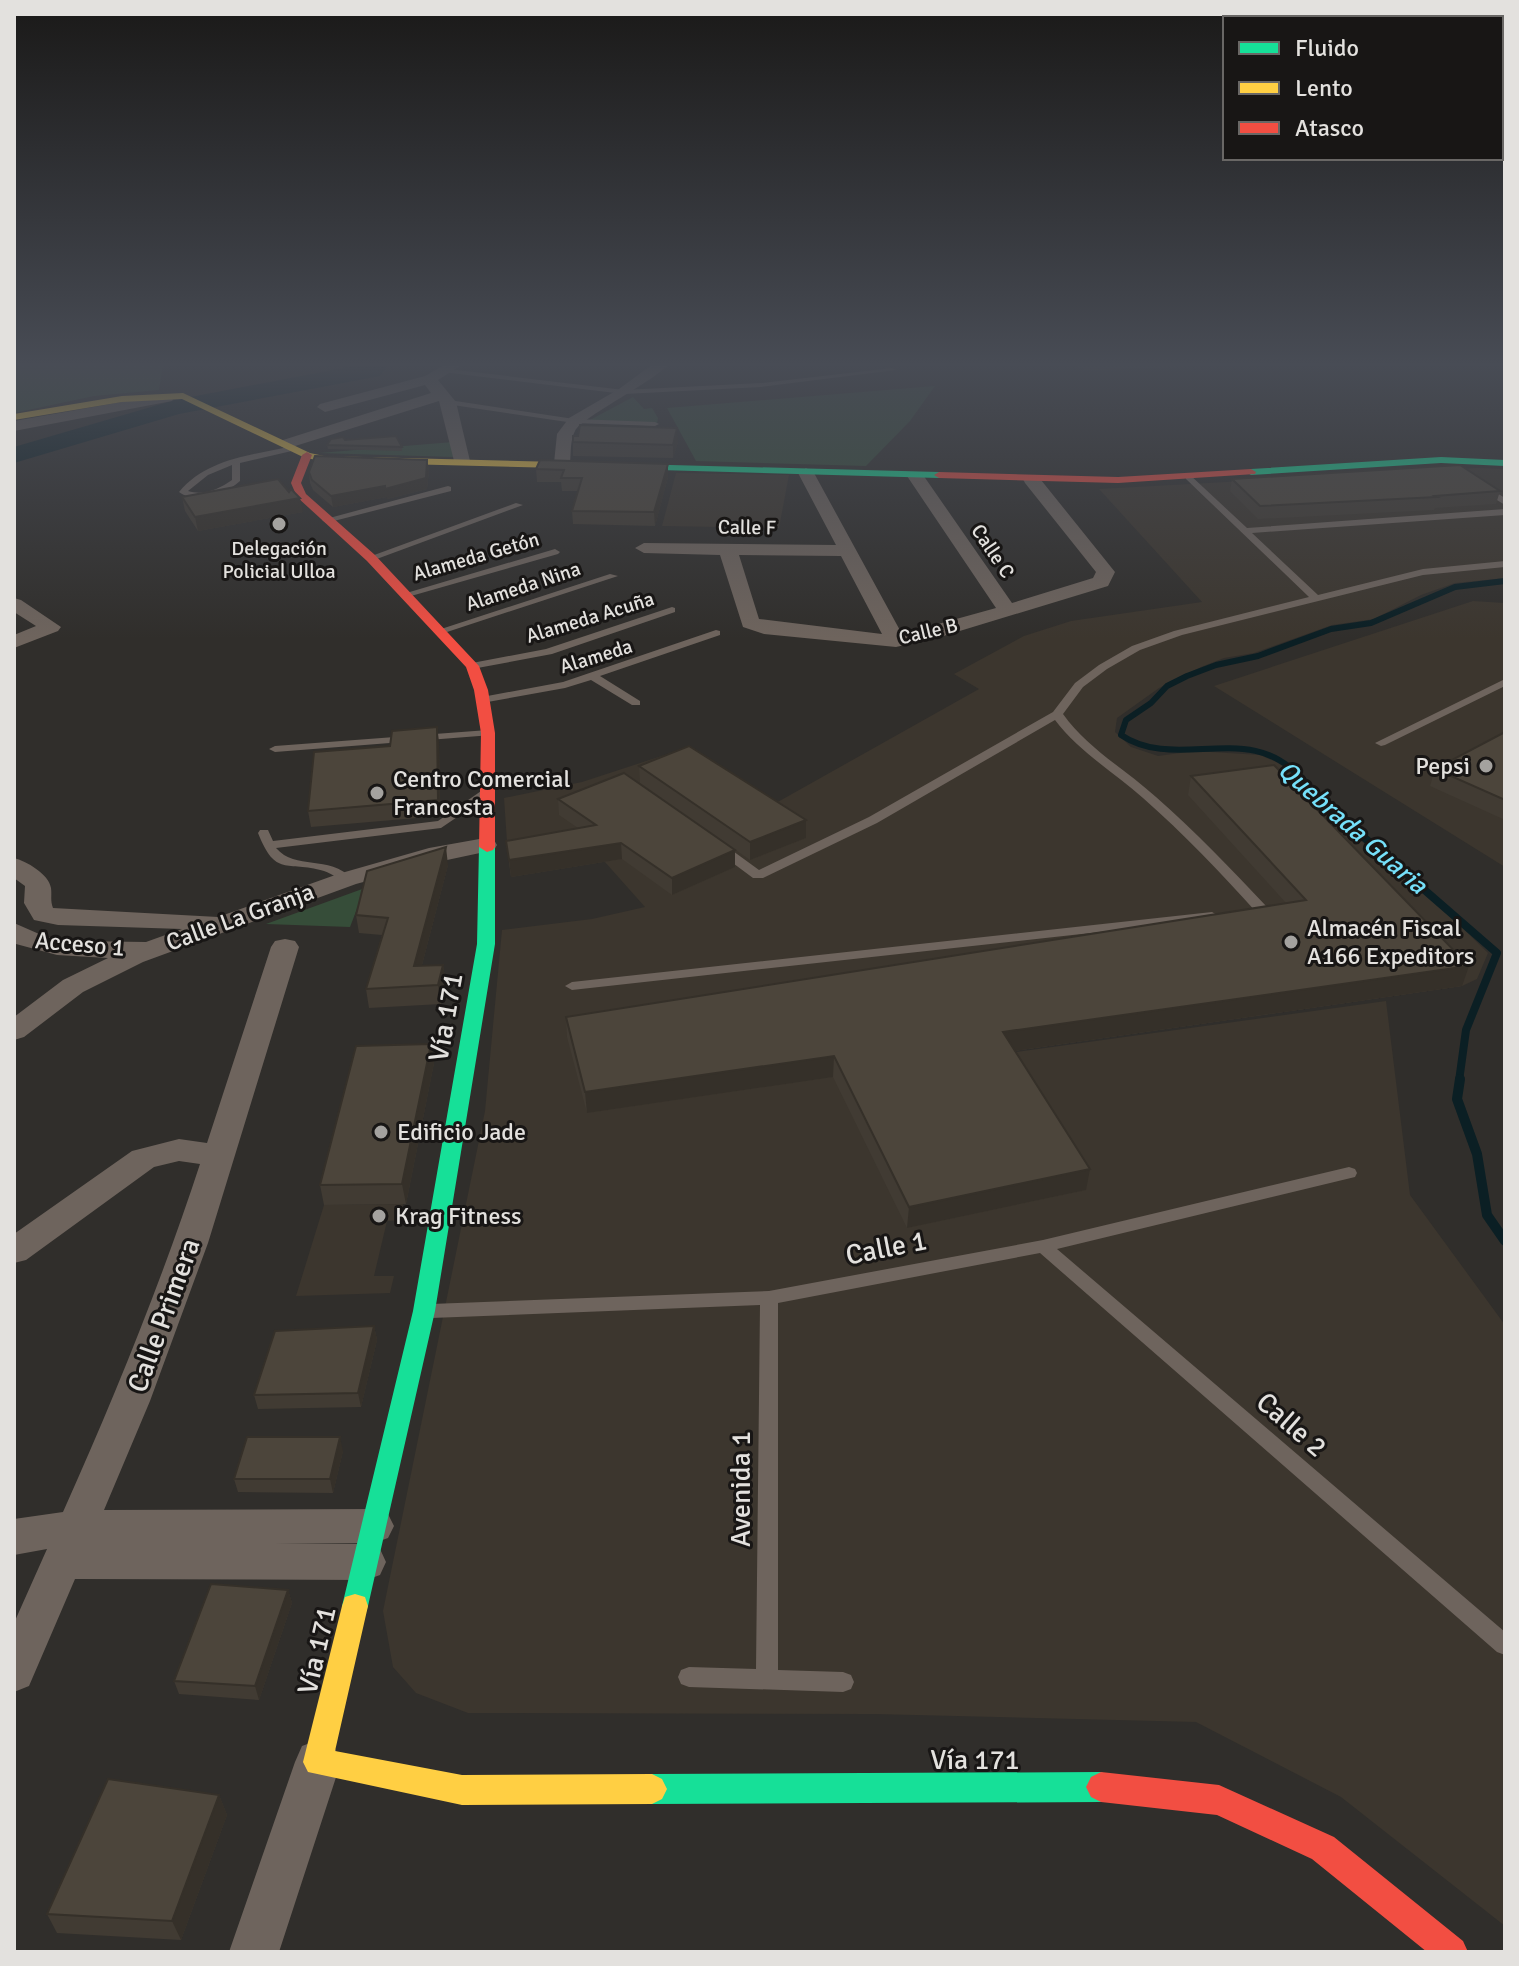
<svg xmlns="http://www.w3.org/2000/svg" width="1519" height="1966" font-family="Signika,sans-serif">
<style>
.built{fill:#3c362e}
.green{fill:#364d39}
.lines{fill:none;stroke-linecap:round;stroke-linejoin:round}
.stream-far2{stroke:#0b1f24;stroke-width:6}
.stream-far1{stroke:#0b1f24;stroke-width:8}
.stream{stroke:#0b1f24;stroke-width:10}
.river{fill:#0b1f24;fill-rule:evenodd}
.lane{fill:#6e645d;fill-rule:evenodd}
.street{fill:#6e645d;fill-rule:evenodd}
.fast{fill:#16e098;fill-rule:evenodd}
.slow{fill:#ffcf43;fill-rule:evenodd}
.jam{fill:#f24e42;fill-rule:evenodd}
.wall{fill:#413b33}
.shaded-wall{fill:#353029}
.building{fill:#4c453b;stroke:#353029;stroke-width:2}
.poi-dot{fill:#a4a29f;stroke:#181615;stroke-width:3}
.labels{text-anchor:middle;stroke-width:6;stroke-linejoin:round;paint-order:stroke}
.far-street-label{font-size:20px;fill:#e3e1de;stroke:#181615}
.far-poi-label{font-size:20px;fill:#e3e1de;stroke:#181615}
.poi-label{font-size:24px;fill:#e3e1de;stroke:#181615;text-anchor:start}
.street-label{font-size:24px;fill:#e3e1de;stroke:#181615}
.water-label{font-size:26px;font-style:italic;fill:#75e0fa;stroke:#181615}
.near-street-label{font-size:28px;fill:#e3e1de;stroke:#181615}
</style>
<rect width="100%" height="100%" fill="#302e2b"/>
<path class="built" d="M1477,468L1505,469V578L1455,583L1421,595L1374,619L1332,625L1254,653L1224,658L1201,667L1159,688L1117,718L1115,732L1131,747L1158,756L1195,751L1260,755L1283,765L1311,799L1442,908L1488,953L1477,979L1462,986L863,1073L1386,1001L1410,1195L1505,1325V1926L1341,1797L1196,1722L874,1714L468,1713L416,1693L393,1667L383,1611L485,1111L502,930L592,919L645,907L588,843L508,857L504,798L582,782L680,750L767,808L979,689L954,674L1024,636L1071,621L1202,602L1099,489Z
M676,473L789,475L779,528L662,526Z
M1473,601L1505,603V867L1214,686Z
M403,1204L400,1220L387,1221L374,1276H394L390,1293L296,1296L324,1205Z"/>
<path class="green" d="M14,364H163L159,390L94,396L14,413Z
M935,386L910,421L866,466L696,461L667,408Z
M633,397L644,409L652,408L658,418L657,424L588,421Z
M453,442L455,457L319,453Z
M365,888L350,927L266,924Z"/>
<g class="lines">
<path class="stream-far2" d="M1302,780C1252,718 1177,773 1121,735L1126,720L1151,703L1167,686L1187,676L1216,665L1258,656L1331,629L1371,623L1455,587L1505,581"/>
<path class="stream-far1" d="M1301,778L1313,793L1497,953L1466,1030L1459,1081"/>
<path class="stream" d="M1460,1079L1457,1099L1477,1154L1487,1215L1505,1241"/>
<path class="river" d="M364,364H388L380,376L179,414L14,463V447L175,400Z"/>
<path class="lane" d="M657,364H669L665,366Z
M440,368L624,390L761,383L892,368L896,370L761,387L624,394L443,372Z
M449,400L574,419L655,422L659,424L655,426L574,423L446,404L445,402Z
M293,446L297,448L296,450L240,463V481C224,495 197,505 179,492C207,458 253,455 293,446ZM232,465V480C219,489 204,496 188,491L208,475Z
M1189,474L1247,528L1505,509V515L1252,533L1318,595L1423,569L1505,561V567L1423,575L1182,635L1140,650L1107,669L1083,687L1063,714C1087,748 1125,769 1156,797C1195,831 1231,869 1267,907L1269,910L1267,913H1257C1221,873 1184,834 1143,798C1114,772 1079,752 1055,720L877,823L763,878H753L718,852L716,849L718,846H726L759,870L869,817L1053,712L1075,683L1099,665L1132,646L1174,631L1309,597L1186,479V475Z
M1482,484L1505,498V505L1479,489L1478,487Z
M448,486L451,487V491L326,523L322,520Z
M516,503L523,505L374,560L366,558Z
M555,549L560,552L558,554L411,596L403,594Z
M610,574L618,576L447,632L438,630Z
M672,607L675,608V612L552,654L472,669L467,666L472,663L546,649Z
M716,630L720,631V635L600,676L640,701V705H632L591,680L565,688L482,703L477,700L482,697L563,682Z
M1505,679V686L1385,745L1381,746L1375,743Z
M488,730L494,733L492,735L275,752L269,749L275,746Z
M484,789L488,790V796L441,828L276,848C296,871 328,854 353,879L347,883C339,880 333,874 324,871C286,860 276,878 258,833L260,830H268L273,841L438,821Z
M1212,912L1219,916L1217,919L572,990L565,986L572,982Z
M1349,1167L1355,1169L1357,1173L1355,1177L1057,1249L1505,1632V1655L1497,1652L1040,1253L778,1303V1670L843,1672L851,1675L854,1682L851,1689L843,1692L689,1687L681,1684L678,1677L681,1670L689,1667L756,1669L760,1305L431,1318L425,1316L422,1311L425,1306L431,1304L769,1291L1043,1240Z"/>
<path class="street" d="M446,364H463L438,380L456,402L470,461L468,464H456L454,461L439,401L292,447L286,449L278,444L280,441L431,393L425,385L325,412L317,407L320,404L425,376Z
M653,364H669C650,384 582,417 575,431C570,440 571,453 570,463L562,468L556,466L554,463L557,434L569,418L619,389Z
M167,394L174,398L172,401L14,431V421Z
M806,468L814,473L902,634L996,608L907,476L909,472H921L1012,603L1093,578L1096,572L1025,483L1023,479L1025,475H1037L1115,572L1108,586L940,637L896,647L764,634L743,627L720,555L644,553L635,548L644,543L836,545L798,473ZM739,555L841,556L882,634L759,619Z
M14,598L21,600L61,627L58,631L14,648V635L36,626L14,612Z
M485,838L494,840L497,845L494,850L433,863L356,884L143,962L83,992L24,1037L14,1040V1017L63,980L108,958L57,955L16,944L14,923L46,937L75,941L146,942L182,929L58,925L34,920L24,903L25,886L14,878V858C26,861 49,874 51,888C52,896 50,900 53,908L218,917L338,874L429,848Z
M285,939L295,941L299,947L208,1243L150,1401L104,1510L374,1509L388,1514L394,1526L388,1538L374,1543L276,1544H366L380,1549L386,1562L380,1575L366,1580L75,1579L29,1686L14,1692V1623L47,1549L14,1555V1519L63,1512C114,1398 161,1283 200,1164L179,1161L154,1167L26,1260L14,1263V1234L132,1151L179,1139L207,1143L271,947L275,941Z
M318,1740L334,1746L341,1762L279,1952H229L295,1762L302,1746Z"/>
<path class="fast" d="M1441,457L1505,460V466L1441,463L1251,475L1246,472L1251,469Z
M559,462L939,472L944,475L939,478L555,467L554,465Z
M487,842L495,847V944L435,1311L368,1606L365,1615L355,1618L345,1615L342,1606L413,1311L477,944L479,847Z
M1101,1772L1111,1777L1116,1787L1111,1797L1101,1802L652,1804L642,1799L637,1789L642,1779L652,1774Z"/>
<path class="slow" d="M183,393L310,453L324,456L559,462L564,465L559,468L324,462L303,457L182,399L122,402L14,420V414L122,396Z
M355,1594L365,1597L368,1606L335,1751L462,1775L652,1774L662,1779L667,1789L662,1799L652,1804L462,1805L308,1772L303,1762L342,1606L345,1597Z"/>
<path class="jam" d="M307,452L312,455L301,483L306,494L375,555L479,666L488,690L495,733V847L493,850L487,852L479,847L481,733L474,690L466,667L367,561L297,497L291,483L302,455Z
M1251,469L1256,472L1255,474L1118,483L939,478L934,475L939,472L1118,477Z
M1101,1772L1219,1785L1334,1837L1463,1941L1468,1952H1427L1312,1859L1217,1815L1101,1802L1091,1797L1086,1787L1091,1777Z"/>
</g>
<path class="wall" d="M1076,364H1232L1084,371Z
M345,440L402,447V451L328,449L327,445Z
M573,442H678L673,458L573,456Z
M427,460L429,471L427,489L387,499V497L333,507L313,490L310,483L309,472Z
M540,460L668,477L655,526L573,524L572,511L578,491H562L561,482H537L536,469Z
M1232,479L1500,491L1496,504L1435,508L1434,510L1258,519L1230,491Z
M182,497L303,512L198,531L185,511Z
M1505,732V820L1430,786L1435,769Z
M439,742L440,816L311,827L308,811L390,746Z
M639,766L806,838L750,860L640,783Z
M1191,776L1462,986L1015,1051L1086,1190L907,1228L833,1077L587,1113L567,1037L566,1017L1286,903L1188,795Z
M558,799L735,850V867L672,895L622,859L511,877L506,841L578,828L559,815Z
M448,865L422,965H443L446,983L441,1004L369,1008L366,989L382,935L359,933L356,915Z
M431,1044L434,1063L406,1204L324,1205L320,1185Z
M374,1326L377,1340L361,1407L258,1409L254,1395Z
M343,1451L333,1493L238,1492L234,1479Z
M288,1590L292,1603L259,1700L179,1694L174,1681Z
M219,1795L227,1815L181,1940L57,1933L47,1914Z"/>
<path class="shaded-wall" d="M677,428L678,442L673,458V445Z
M427,460L429,471L427,489L387,499V497L333,507L331,496Z
M668,464V477L655,526L654,512Z
M300,498L303,512L198,531L195,517Z
M437,727L439,742L440,816L438,800Z
M806,820V838L750,860V842Z
M621,843L622,859L511,877L509,860Z
M446,847L448,865L417,984L414,966Z
M735,850V867L672,895V878Z
M443,965L446,983L441,1004L438,985Z
M1469,966L1462,986L1001,1053L1003,1032Z
M431,1044L434,1063L406,1204L402,1184Z
M834,1056L833,1077L587,1113L585,1092Z
M1090,1169L1086,1190L907,1228L909,1207Z
M374,1326L377,1340L361,1407L358,1393Z
M340,1437L343,1451L333,1493L330,1479Z
M288,1590L292,1603L259,1700L255,1686Z
M219,1795L227,1815L181,1940L172,1921Z"/>
<path class="building" d="M580,425L677,428L673,445L573,442V436H578Z
M396,436L402,447L327,445L331,439L343,437L345,440Z
M315,456L427,460L426,478L385,489V486L331,496L312,480L309,472Z
M540,460L668,464L654,512L572,511L582,478H561L564,470L536,469Z
M1460,465L1500,491L1435,496L1437,497L1260,506L1232,479Z
M278,479L289,492L291,489L300,498L195,517L182,497Z
M437,727L438,800L308,811L314,752L390,746L392,731Z
M1505,732V800L1435,769Z
M689,746L806,820L750,842L639,766Z
M1274,765L1469,966L1003,1032L1090,1169L909,1207L834,1056L585,1092L566,1017L1306,900L1191,776Z
M624,773L735,850L672,878L621,843L509,860L506,841L596,825L558,799Z
M446,847L414,966L443,965L438,985L366,989L388,918L356,915L367,871Z
M431,1044L402,1184L320,1185L356,1046Z
M374,1326L358,1393L254,1395L275,1331Z
M247,1437H340L330,1479H234Z
M211,1584L288,1590L255,1686L174,1681Z
M108,1779L219,1795L172,1921L47,1914Z"/>
<linearGradient id="sky" x2="0" y2="1"><stop stop-color="#1a1918"/><stop offset="0.57" stop-color="#484c55"/><stop offset="1" stop-color="#484c55" stop-opacity="0"/></linearGradient>
<rect width="1519" height="639" fill="url(#sky)"/>
<g class="poi-dot">
<circle cx="279" cy="524" r="8"/>
<circle cx="1486" cy="766" r="8"/>
<circle cx="377" cy="793" r="8"/>
<circle cx="1291" cy="942" r="8"/>
<circle cx="381" cy="1132" r="8"/>
<circle cx="379" cy="1216" r="8"/>
</g>
<g class="labels">
<g class="far-street-label">
<text transform="translate(747 527) rotate(1)" y="7">Calle F</text>
<text transform="translate(993 551) rotate(56)" y="7">Calle C</text>
<text transform="translate(476 556) rotate(-16)" y="7">Alameda Getón</text>
<text transform="translate(523 586) rotate(-18)" y="7">Alameda Nina</text>
<text transform="translate(590 617) rotate(-17)" y="7">Alameda Acuña</text>
<text transform="translate(928 631) rotate(-13)" y="7">Calle B</text>
<text transform="translate(596 656) rotate(-17)" y="7">Alameda</text>
</g>
<g class="far-poi-label">
<text x="279" y="555">Delegación<tspan x="279" dy="23">Policial Ulloa</tspan></text>
</g>
<g class="poi-label">
<text x="1470" y="774" text-anchor="end">Pepsi</text>
<text x="393" y="787">Centro Comercial<tspan x="393" dy="28">Francosta</tspan></text>
<text x="1307" y="936">Almacén Fiscal<tspan x="1307" dy="28">A166 Expeditors</tspan></text>
<text x="397" y="1140">Edificio Jade</text>
<text x="395" y="1224">Krag Fitness</text>
</g>
<g class="street-label">
<text transform="translate(240 917) rotate(-20)" y="8">Calle La Granja</text>
<text transform="translate(80 944) rotate(5)" y="8">Acceso 1</text>
</g>
<g class="water-label">
<text transform="translate(1353 827) rotate(41)" y="9">Quebrada Guaria</text>
</g>
<g class="near-street-label">
<text transform="translate(445 1017) rotate(-80)" y="10">Vía 171</text>
<text transform="translate(886 1247) rotate(-11)" y="10">Calle 1</text>
<text transform="translate(163 1315) rotate(-70)" y="10">Calle Primera</text>
<text transform="translate(1292 1424) rotate(41)" y="10">Calle 2</text>
<text transform="translate(740 1489) rotate(-90)" y="10">Avenida 1</text>
<text transform="translate(316 1650) rotate(-77)" y="10">Vía 171</text>
<text x="975" y="1769">Vía 171</text>
</g>
</g>
<rect width="1519" height="1966" fill="none" stroke="#e3e1de" stroke-width="32"/>
<rect x="1223" y="16" width="280" height="144" fill="#181615" stroke="#696765" stroke-width="2"/>
<rect x="1239" y="42" width="40" height="12" fill="#16e098" stroke="#696765" stroke-width="2"/>
<text x="1295" y="56" font-size="24" fill="#e3e1de">Fluido</text>
<rect x="1239" y="82" width="40" height="12" fill="#ffcf43" stroke="#696765" stroke-width="2"/>
<text x="1295" y="96" font-size="24" fill="#e3e1de">Lento</text>
<rect x="1239" y="122" width="40" height="12" fill="#f24e42" stroke="#696765" stroke-width="2"/>
<text x="1295" y="136" font-size="24" fill="#e3e1de">Atasco</text>
</svg>
